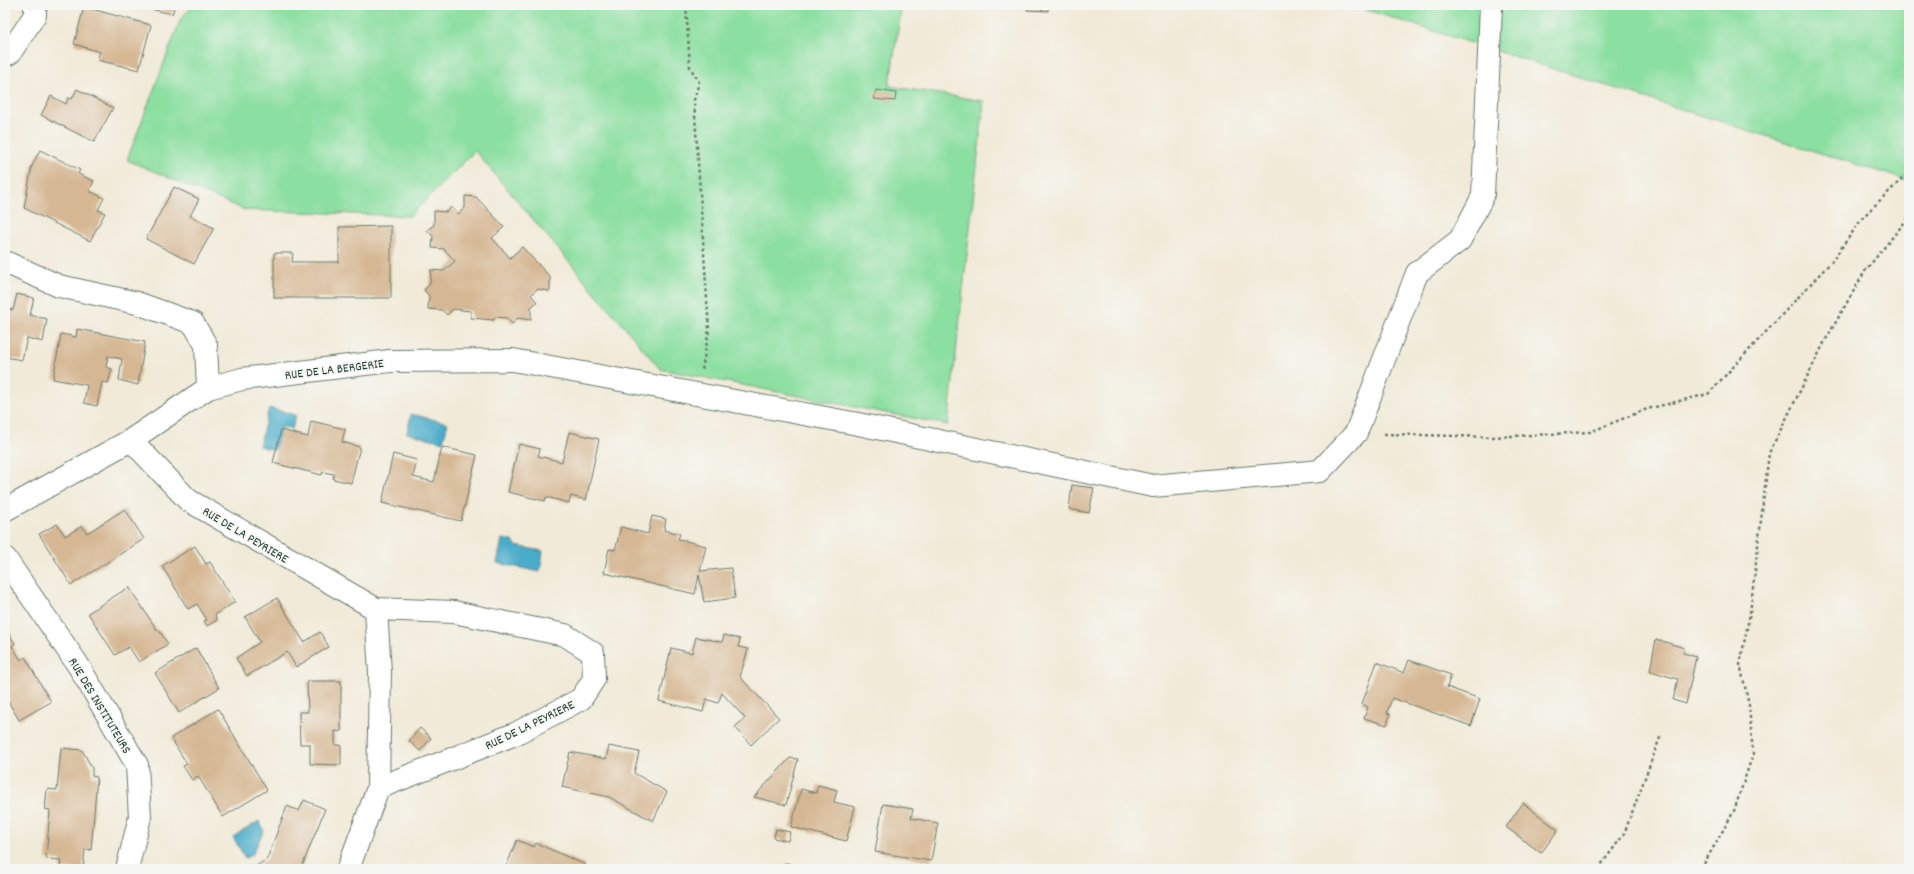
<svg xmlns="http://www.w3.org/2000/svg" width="1914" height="874" font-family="Dekko,sans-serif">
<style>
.green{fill:#8bdfa0;stroke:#558e6a}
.water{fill:#4aacc9;stroke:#34747e}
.building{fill:#d6b793}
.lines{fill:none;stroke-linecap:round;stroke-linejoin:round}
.street-casing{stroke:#687a6d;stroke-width:24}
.path{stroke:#687a6d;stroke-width:2.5;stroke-dasharray:3 3;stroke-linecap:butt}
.street{stroke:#fff;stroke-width:22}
.labels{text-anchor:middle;stroke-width:3.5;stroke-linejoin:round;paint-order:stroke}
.street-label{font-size:13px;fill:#1f3d34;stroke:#f6f6f2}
</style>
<rect width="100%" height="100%" fill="#f6f6f2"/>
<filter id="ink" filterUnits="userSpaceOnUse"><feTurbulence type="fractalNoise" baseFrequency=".025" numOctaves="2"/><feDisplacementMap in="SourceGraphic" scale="8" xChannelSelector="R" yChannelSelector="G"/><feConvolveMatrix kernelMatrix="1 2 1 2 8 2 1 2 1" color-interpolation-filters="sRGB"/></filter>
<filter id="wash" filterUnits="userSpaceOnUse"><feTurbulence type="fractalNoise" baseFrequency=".012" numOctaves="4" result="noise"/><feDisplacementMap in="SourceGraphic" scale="16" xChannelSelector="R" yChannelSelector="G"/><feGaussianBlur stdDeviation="0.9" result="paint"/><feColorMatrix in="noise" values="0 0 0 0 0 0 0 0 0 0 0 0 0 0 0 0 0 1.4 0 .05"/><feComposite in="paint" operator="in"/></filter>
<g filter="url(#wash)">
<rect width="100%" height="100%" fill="#f1ead8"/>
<path class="green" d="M194,5H902L889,86L984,101L948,425L660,369L475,151L410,216L245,210L127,160L181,18Z
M1351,5H1909V181Z"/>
<path class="water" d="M269,408L296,415L292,429L281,427L275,450L259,446Z
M411,414L448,423L443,442L407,433Z
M502,539L513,541L516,546L543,551L540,572L497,563Z
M259,821L264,830L253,854L245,858L233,837Z"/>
<g id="blocks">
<path class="building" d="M147,5H175L172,14L146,8Z
M1027,5H1048V11L1027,10Z
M84,7L151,25L139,70L97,60L100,52L74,44Z
M77,89L113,108L94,142L41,115L51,96L66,104L68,98L72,99Z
M876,90L896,93L895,101L874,99Z
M40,150L80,170L78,174L94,181L89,191L104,198L98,210L105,213L90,241L24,208L32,166Z
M174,187L199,199L190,216L214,228L194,264L146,239Z
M465,196L476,197L504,227L492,238L510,258L522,247L550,277V291L537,289L531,295L537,302L531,307V320L518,318L512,324L507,318L495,317L494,320L471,318V311L453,309L447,315L442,310L428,309L429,296L424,290L430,284L431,270L444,271L455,261L444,249L432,248L433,236L427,230L434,225V211L446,212L452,207L458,214L465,208Z
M391,226V298H274V253H293L292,262H339V227Z
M17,294L34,298L30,315L47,319L43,342L27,338L22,360L5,357V308L13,310Z
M77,329L145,342L138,385L119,380L122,359L108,356L106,367L112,369L108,383L102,382L97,406L84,403L87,385L53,379L61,334L76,337Z
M311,421L345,429L342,442L360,447L351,483L333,479L334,474L323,472L322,475L273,463L281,430L308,437Z
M569,432L599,439L586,500L571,496L569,503L546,497L545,501L508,492L519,444L540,449L538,456L562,462Z
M442,447L477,455L461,521L382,503L393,454L417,460L413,477L434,482Z
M1072,485L1094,488L1089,513L1069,509Z
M125,509L144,539L71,585L39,534L57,524L65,536L82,526L87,533Z
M652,516L666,519L664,530L680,534L678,539L706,546L700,571L731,568L735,598L704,602L699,575L695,594L604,573L609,549L615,550L621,527L648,534Z
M195,546L206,564L210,562L235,602L215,615L217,620L207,626L204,621L207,620L197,604L188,609L162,566Z
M129,587L157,630H159L168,644L139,662L129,647L115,655L88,613Z
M277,598L304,642L320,632L329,647L296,667L287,652L247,676L236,658L260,642L245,617Z
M6,628L15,644L12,646L21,660L25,657L51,702L19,720L5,696Z
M724,635L740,639L738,647L748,649L740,677L779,718L751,745L735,727L745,718L722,693L718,703L706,699L703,712L659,701L671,648L692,653L696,637L722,642Z
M1656,639L1684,648L1683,653L1696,657L1686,704L1673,700L1678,679L1650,671Z
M196,648L219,688L179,713L155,673Z
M1409,660L1451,675L1447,687L1480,699L1471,726L1392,698L1387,713L1390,714L1387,725L1364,718L1368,707L1362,704L1377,662L1404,673Z
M307,681H341V732L335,731V745H341V765L310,764V744H300L299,712H308Z
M218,709L267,790L223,817L198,776L192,780L183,766L187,764L171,738Z
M420,728L431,738L420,751L409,741Z
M609,746L639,752L634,773L667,792L653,821L609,797L562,787L570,752L606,759Z
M61,748L82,750L92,768V776L97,777L91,850L85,849L83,869H60L61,860L46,859L50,810L45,809L47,789L57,790Z
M790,758L798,759L786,805L754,797Z
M818,785L837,790L834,802L855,807L846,841L791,827L801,789L816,793Z
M304,800L325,809L301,869H252L267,859L287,806L299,811Z
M1523,803L1558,830L1541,853L1506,827Z
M883,804L913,809L911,818L938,823L931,861L875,852Z
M776,829L790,832L788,841L774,838Z
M517,840L534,847L536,843L586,865L584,869H505Z
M786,863L806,869H784Z"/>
</g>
</g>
<g filter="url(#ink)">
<use href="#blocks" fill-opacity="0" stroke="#687a6d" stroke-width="1"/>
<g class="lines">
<g class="street-casing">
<path id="street" d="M5,55L10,53L35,15V5
M5,262L59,286L137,303L193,323L206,345L208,388
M131,440L188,500L376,609L380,673L378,788L348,869
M5,510L131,440L208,388L242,379L390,361L513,360L858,424L1153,486L1320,471L1356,433L1417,273L1460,240L1483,196L1491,5
M5,558L78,665L137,765L140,817L127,869
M376,609L454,612L565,635L593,653L594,679L581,699L515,734L378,788"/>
</g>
<path class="path" d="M686,5L690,67L699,82L694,100L709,330L702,370
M1384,434L1492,437L1590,432L1647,409L1708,394L1833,260L1863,217L1909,172
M1598,869L1624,834L1661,735
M1701,869L1734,811L1753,754L1749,705L1740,664L1750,613L1769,453L1825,341L1865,271L1909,217"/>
<use href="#street" class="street"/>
</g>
</g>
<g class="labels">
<g class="street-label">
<text transform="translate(334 368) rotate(-7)" y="5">RUE DE LA BERGERIE</text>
<text transform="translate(246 534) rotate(31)" y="5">RUE DE LA PEYRIERE</text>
<text transform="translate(101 705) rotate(59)" y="5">RUE DES INSTITUTEURS</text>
<text transform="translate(529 724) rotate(-26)" y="5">RUE DE LA PEYRIERE</text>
</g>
</g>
<rect width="1914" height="874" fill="none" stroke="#f6f6f2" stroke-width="20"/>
</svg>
